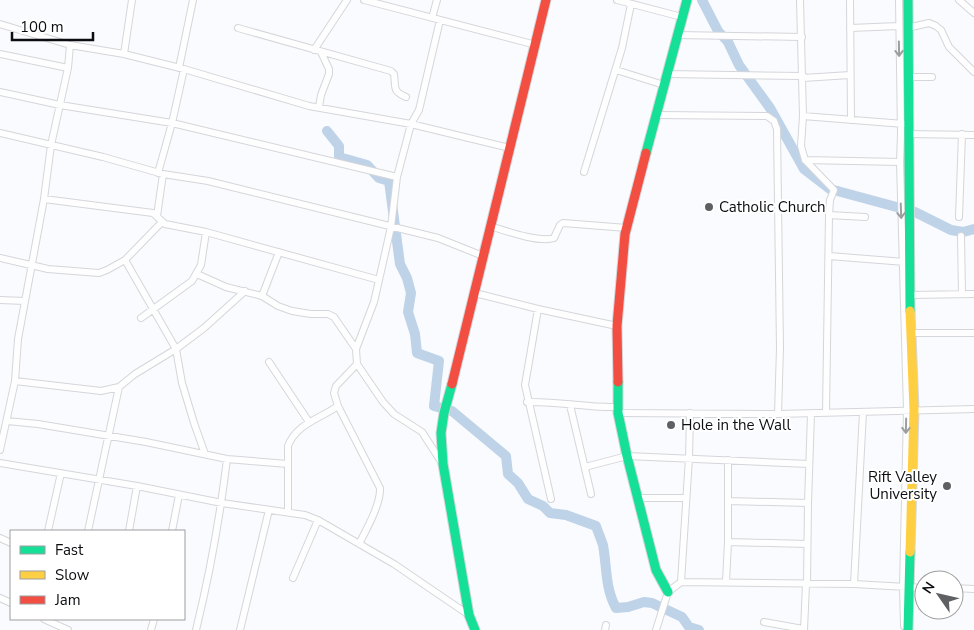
<svg xmlns="http://www.w3.org/2000/svg" width="974" height="630" font-family="'Nunito Sans',sans-serif">
<style>
.lines{fill:none;stroke-linecap:round;stroke-linejoin:round}
.river{stroke:#bed2e8;stroke-width:10}
.street-casing{stroke:#d5d6d9;stroke-width:8}
.fast-casing{stroke:#d5d6d9;stroke-width:11}
.slow-casing{stroke:#d5d6d9;stroke-width:11}
.jam-casing{stroke:#d5d6d9;stroke-width:11}
.street{stroke:#fefeff;stroke-width:6}
.fast{stroke:#16e098;stroke-width:9}
.slow{stroke:#ffcf43;stroke-width:9}
.jam{stroke:#f24e42;stroke-width:9}
.oneway{stroke:#9d9ea0}
.poi-dot{fill:#5f6064;stroke:#fff;stroke-width:2}
.labels{text-anchor:middle;stroke-width:4;stroke-linejoin:round;paint-order:stroke}
.poi-label{font-size:15px;fill:#0c0d11;stroke:#fff;text-anchor:start}
</style>
<rect width="100%" height="100%" fill="#fafbfe"/>
<g class="lines">
<path class="river" d="M702,0L718,31L728,42L739,65L770,108L804,169L830,189L915,212L951,230L963,232L974,229
M327,131L339,146V157L367,165L379,178L389,181L400,264L407,278L411,293L408,312L415,334L417,353L439,361L434,406L452,411L506,456L508,474L518,483L528,499L543,506L550,513L566,515L596,526C598,532 601,539 603,545C607,567 605,588 616,608L628,607L644,602L652,603L682,617L689,627L699,630"/>
<g class="street-casing">
<path id="street" d="M364,0L536,45
M617,0L682,17
M800,0L803,116L801,146L805,160L834,190L830,200L829,215L826,412
M850,0L851,120
M899,0L901,134L900,162L907,410L903,587L904,626
M959,0L974,13
M432,18L437,0
M440,20L419,110L411,124L397,177L391,227L374,302L356,349L357,364L383,402L394,414L422,432L442,463
M0,24L70,45L124,54L184,69L309,106L411,124L510,148
M238,28L391,71L394,74C396,88 392,91 406,97
M850,28L899,26
M907,28L929,23L936,26L941,30L949,47L974,72
M677,35L802,37
M314,50L347,0
M0,54L68,68
M124,54L132,0
M179,68L193,0
M616,70L664,85
M667,74L803,76
M907,77H932
M803,78L850,75
M0,92L60,105L172,123L397,177
M319,107L321,95L329,74V69L321,52
M657,115L767,116L774,121L777,129L780,348L778,414
M803,116L904,124
M0,133L103,157L163,174L208,181L438,238L483,256
M908,134L974,135
M805,160L900,162
M584,172L622,48L631,4
M158,173L172,123L184,69
M44,199L153,213L165,224L206,232L379,280
M829,215L865,217
M157,216L163,174
M959,217L962,134
M490,226C506,231 539,243 554,238L560,225L563,223L627,228
M961,236L962,294
M829,256L905,262
M0,258L48,269L99,273L107,270L125,260L162,222
M125,260L176,349L182,383L194,423L205,454
M197,274L226,287L262,296L278,306L292,311L311,314H328L334,317L356,349
M475,293L538,309L617,326
M910,295L974,294
M262,296L279,252
M0,300L25,301
M538,309L525,385L551,499
M141,318L192,281L201,265L206,232
M910,333H974
M269,362L309,422
M15,381L101,391L119,387L135,374L176,349L204,328L245,291
M527,402C558,401 587,408 617,407
M570,405L591,494
M338,406L380,488C381,504 366,530 359,544
M618,413L778,414L974,409
M7,421L38,424L146,442L227,459L288,464
M0,450L15,381L18,339L44,199L51,145L68,68L70,45
M0,463L137,486L222,503L305,515L318,520L394,564L469,615
M585,467L627,456L809,464
M638,498H686
M728,501L808,503
M288,512V446C296,424 321,418 338,406L334,393L336,386L357,364
M48,531L61,473
M88,531L119,387
M129,531L137,486
M172,531L179,495
M0,538L11,543
M728,542L807,544
M293,578L318,520
M681,582L689,458L690,413
M726,582L728,542V460
M807,584L808,503L811,414
M854,584L863,412
M954,588L974,589
M0,598L11,603
M44,619L68,630
M764,622L803,629
M151,630L154,619
M196,630C210,573 220,517 227,459
M240,630L269,510
M605,630L606,625
M656,630L668,592L681,582L854,584L924,588
M804,630L806,584"/>
</g>
<g class="fast-casing">
<path id="fast" d="M908,0L910,311
M646,153L687,0
M618,382V413L627,456L656,570L668,592
M452,384L444,413L441,433L443,464L469,615L475,630
M908,630L910,552"/>
</g>
<g class="slow-casing">
<path id="slow" d="M910,311L914,410L910,552"/>
</g>
<g class="jam-casing">
<path id="jam" d="M618,382L617,326L625,234L646,153
M452,384L546,0"/>
</g>
<use href="#street" class="street"/>
<use href="#fast" class="fast"/>
<use href="#slow" class="slow"/>
<use href="#jam" class="jam"/>
</g>
<defs><path id="oneway-shaft" d="M-6 0H5M1.5-3L5.5 0L1.5 3" fill="none" stroke-width="1.6" stroke-linecap="round" stroke-linejoin="round" transform="scale(1.25)"/></defs>
<g class="oneway">
<use href="#oneway-shaft" transform="translate(899 49) rotate(89)"/>
<use href="#oneway-shaft" transform="translate(901 211) rotate(88)"/>
<use href="#oneway-shaft" transform="translate(906 426) rotate(91)"/>
</g>
<g class="poi-dot">
<circle cx="709" cy="207" r="5"/>
<circle cx="671" cy="425" r="5"/>
<circle cx="947" cy="486" r="5"/>
</g>
<g class="labels">
<g class="poi-label">
<text x="719" y="212">Catholic Church</text>
<text x="681" y="430">Hole in the Wall</text>
<text x="937" y="482" text-anchor="end">Rift Valley<tspan x="937" dy="17">University</tspan></text>
</g>
</g>
<rect x="10" y="530" width="175" height="90" fill="#ffffff" stroke="#9e9ea0"/>
<rect x="20" y="546" width="25" height="8" fill="#16e098" stroke="#9e9ea0"/>
<text x="55" y="555" font-size="15" fill="#0c0d11">Fast</text>
<rect x="20" y="571" width="25" height="8" fill="#ffcf43" stroke="#9e9ea0"/>
<text x="55" y="580" font-size="15" fill="#0c0d11">Slow</text>
<rect x="20" y="596" width="25" height="8" fill="#f24e42" stroke="#9e9ea0"/>
<text x="55" y="605" font-size="15" fill="#0c0d11">Jam</text>
<g transform="translate(939 595) rotate(304)"><circle r="24" fill="#ffffff" stroke="#9e9ea0"/>
<path d="M0-4L9 19L0 12L-9 19Z" fill="#5f6064"/>
<text y="-8" font-size="14" font-weight="bold" text-anchor="middle" fill="#0c0d11">N</text>
</g>
<path d="M12 32v8h81v-8" fill="none" stroke="#0c0d11" stroke-width="2.5"/>
<text x="20" y="32" font-size="15" fill="#0c0d11" stroke="#ffffff" stroke-width="4" paint-order="stroke">100 m</text>
</svg>
